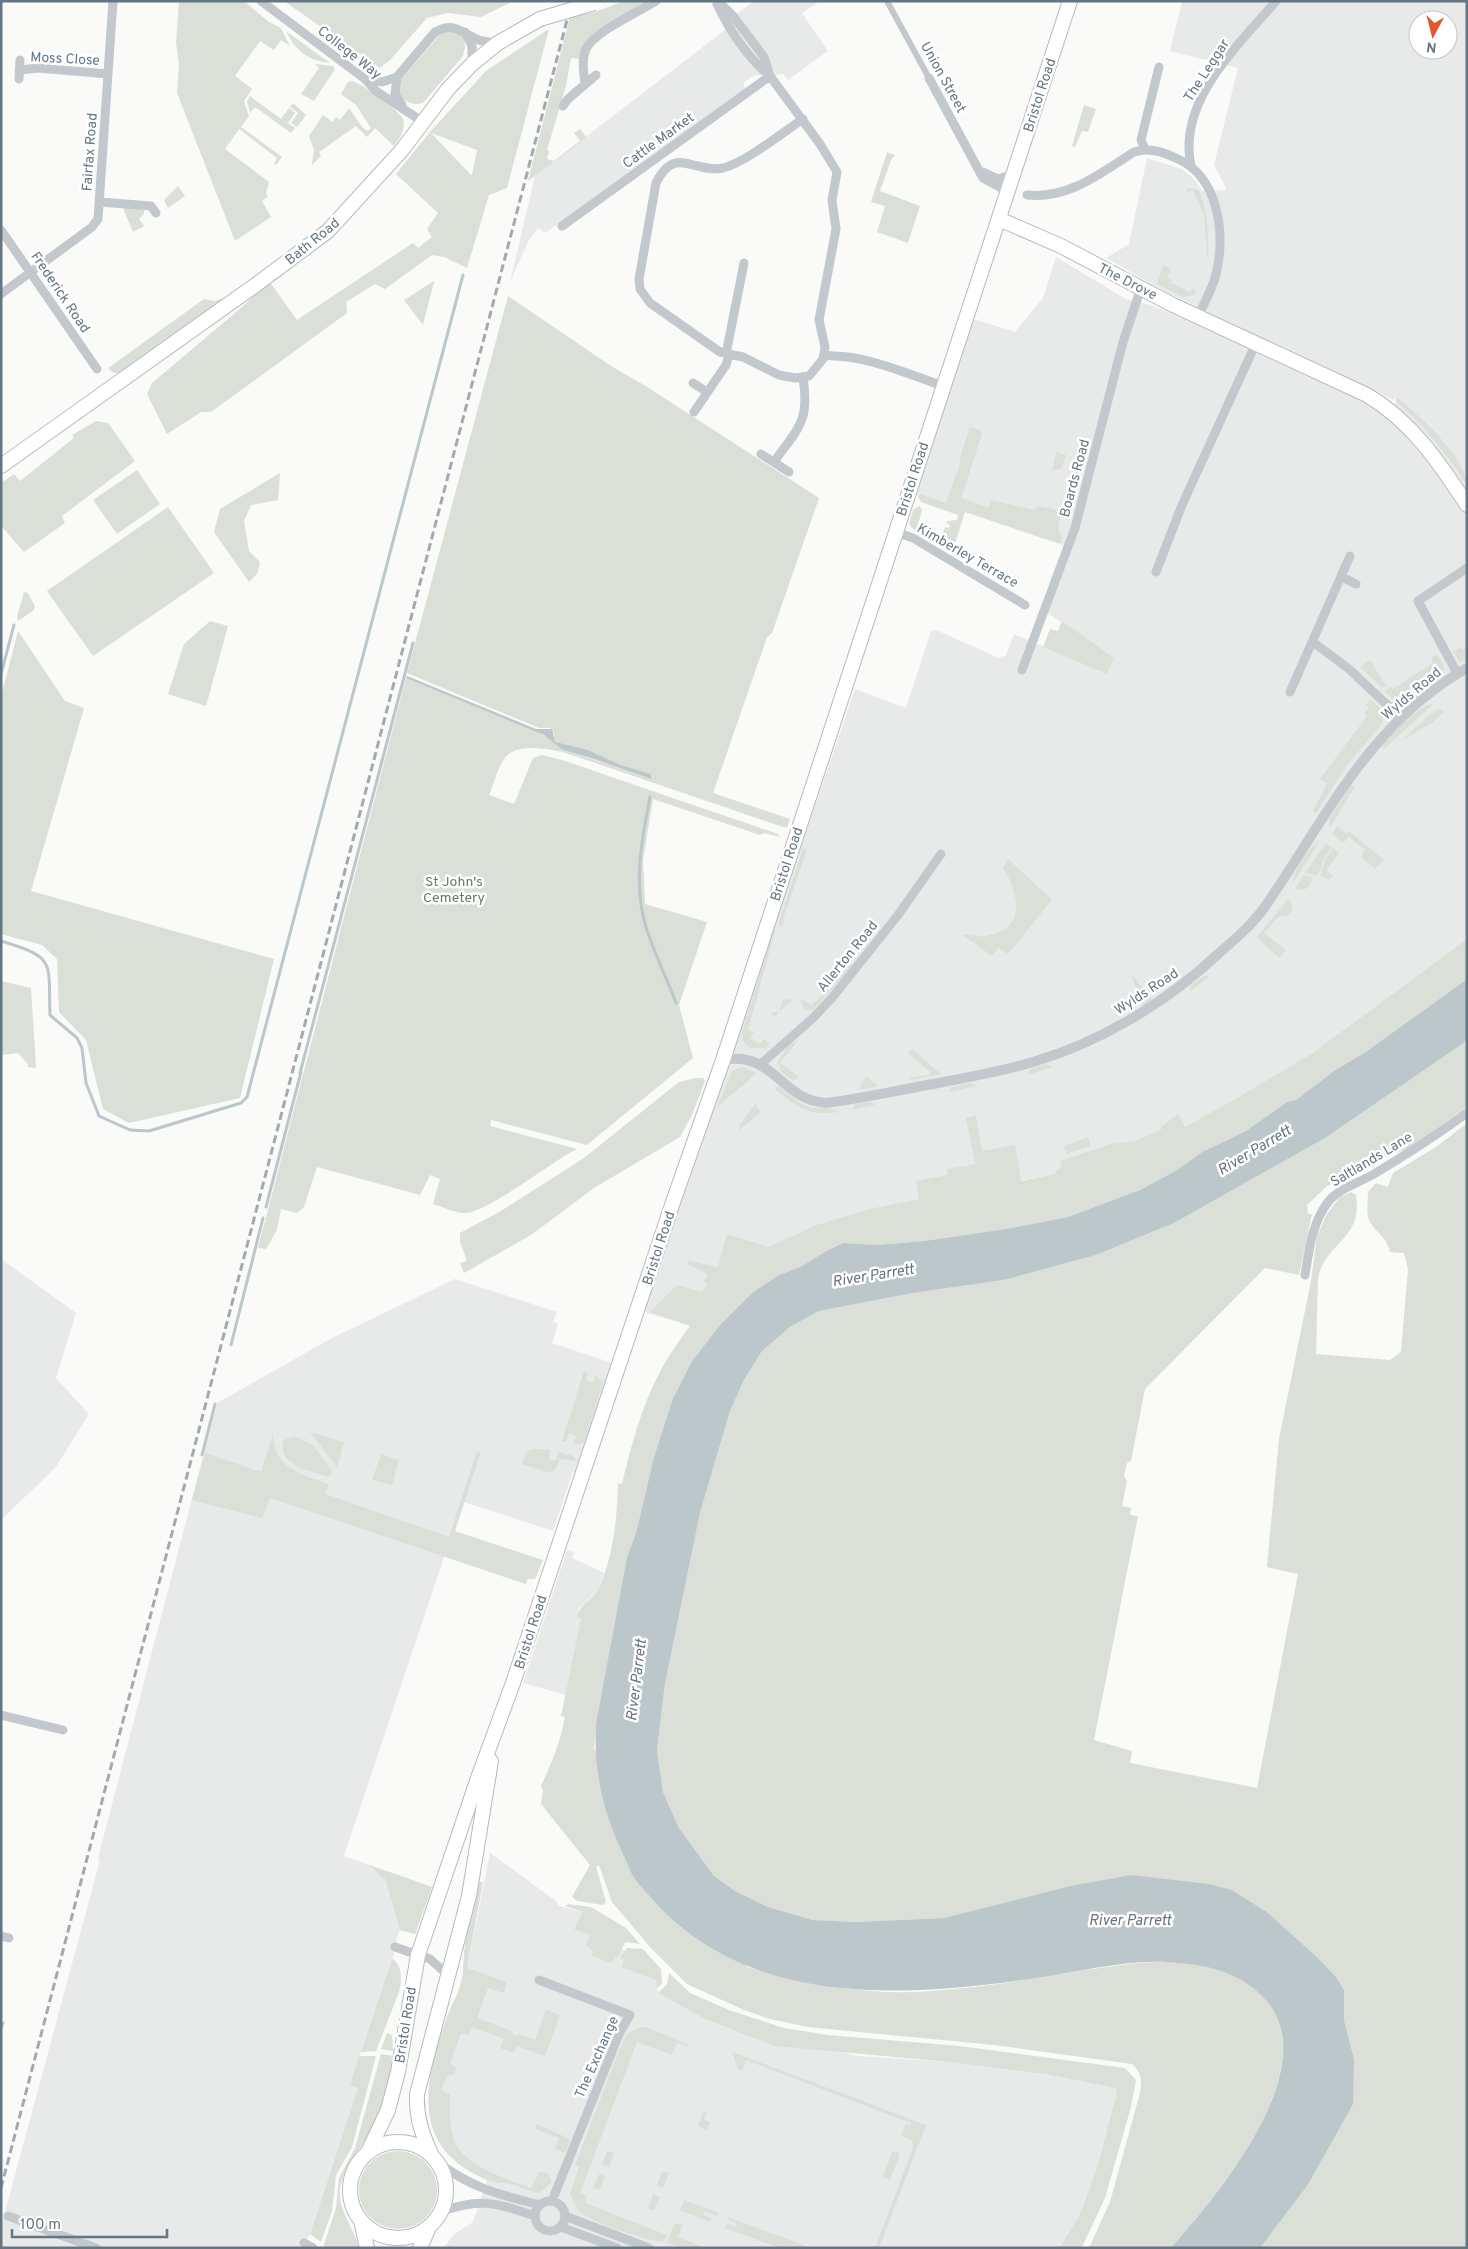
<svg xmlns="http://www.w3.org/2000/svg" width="1468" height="2249" font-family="Overpass,sans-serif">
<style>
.built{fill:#e8e9e9;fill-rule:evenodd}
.green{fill:#dadfd7;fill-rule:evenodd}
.water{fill:#bbc7cb}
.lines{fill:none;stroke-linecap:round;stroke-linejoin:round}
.stream{stroke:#bbc7cb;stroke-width:3}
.primary-casing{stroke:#b5babe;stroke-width:16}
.pedestrian{stroke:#c3c8cc;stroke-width:6}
.minor{stroke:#c3c8cc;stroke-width:9}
.tertiary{stroke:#c3c8cc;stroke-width:10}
.primary{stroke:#fff;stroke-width:14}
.rail{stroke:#a2aab0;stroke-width:3;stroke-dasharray:8 4;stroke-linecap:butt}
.primary-bridge-casing{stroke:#b5babe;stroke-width:16;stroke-linecap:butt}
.primary-bridge{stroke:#fff;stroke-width:14}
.labels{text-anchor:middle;stroke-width:5;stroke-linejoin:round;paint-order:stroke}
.street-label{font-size:14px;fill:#657683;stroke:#fff}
.park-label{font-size:14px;fill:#687a64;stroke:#fff}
.water-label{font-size:15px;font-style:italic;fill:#60757c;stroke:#fff}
</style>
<rect width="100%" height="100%" fill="#fafaf8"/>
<path class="built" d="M754,1H820L802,13L828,51L788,80L783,74L770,76L755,75L743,83L746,88L545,233L538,228L529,240L510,282L535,176L725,30L722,25Z
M1182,1H1467V939L1311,1054L1232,1102L1185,1127L1054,1174L869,1209L813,1226L793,1235L690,1325L647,1313L643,1310L855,689L906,708L931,631L936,630L999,658L1006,655L1014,634L1107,674L1113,659L1045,611L1069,547L916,495L973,319L1015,332L1043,298L1056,257L1126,299L1151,305L1335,385L1364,400L1385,416L1396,401L1397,394L1394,400L1166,292L1106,258L1129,244L1147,158L1182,169L1195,180L1202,191L1227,190L1214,165L1238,68L1170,51ZM1418,20H1448V50H1418Z
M1,1259L76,1313L56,1378L89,1414L56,1467L1,1520Z
M455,1279L557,1312L553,1322L558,1324L552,1343L618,1365L582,1474L573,1472L553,1531L464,1502L447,1556L444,1557L344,1856L432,1887L415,1934L400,1930L397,1938L393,1957L350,2085L358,2088L310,2234L302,2248H1V2227L100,1860L98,1858L217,1403L332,1338Z
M567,1550L574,1552L572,1558L604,1573L599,1589L578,1610L581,1618L566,1695L523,1683Z
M490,1853L556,1901L559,1906L583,1912L656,1980L658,1993L705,2019L730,2029L859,2056L949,2062L1045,2074L1115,2088L1117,2092L1097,2168L1079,2216L1059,2248H444L453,2235L473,2222L488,2178L462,2159L439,2125L440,2075L467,1969Z"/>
<path class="green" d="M179,1H244L269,22L281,28L290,46L281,40L274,50L260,41L235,76L252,89L244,101L249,116L241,127L282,157L276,165L274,164L277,158L239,129L225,149L269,182L266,194L268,196L262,201L271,217L235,241L177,93L179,64L176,43Z
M284,1H513L481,17L448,13L427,18L390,60L380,68Z
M624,1H648L613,21L579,59L571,58L566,86L547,150L549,151L547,159L554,161L580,141L574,133L580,129L586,137L581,142L528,181L570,17L595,12Z
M549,29L507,188L489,195L467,268L444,257L432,255L385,289L375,284L346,302L347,313L211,412H201L167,434L147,394L152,383L241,308L269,281L297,320L413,243L418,248L432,237L427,229L438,213L396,174L430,132L486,71ZM431,133L477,150L472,175H471Z
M286,31L330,63C308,61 295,50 286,31Z
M442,32H452L464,37L465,47L463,56L423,103C412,106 405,102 398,93L400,81Z
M315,64L333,66L335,69L314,101L301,94L319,68Z
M352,81C361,83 400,111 403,119C406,128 400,139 394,146L375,128L367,137L356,126L319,152L321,156L312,165L314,150L309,136L323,115L333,122L336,117L340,120L349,108L363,128L368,131L371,128L356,105L341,94L348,82Z
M250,96L281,119L289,108L295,113L288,123L295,128L291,133L255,107L250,113L247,101Z
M293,103L306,115L297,127L291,123L298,113L290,107Z
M1084,105L1096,109L1088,132L1082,131L1075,147L1072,146Z
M887,152L895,155L891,160L880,191L920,206L908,243L877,232L885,206L871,202Z
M178,186L185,196L168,208L164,200Z
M1189,188L1199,190C1208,212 1209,240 1208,263L1204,214L1193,191L1186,192Z
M122,206L144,210V214L139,219L144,226L133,232Z
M1163,265L1171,269L1167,278L1172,280L1171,283L1190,292L1192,289L1197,292L1194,295L1183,297L1157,284Z
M434,281V282L423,325L404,300Z
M229,296L122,374L112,372L108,368L204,299L215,301Z
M508,296L611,366L644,385L819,498L772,633L767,637L713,793L790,819L787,827H783L563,752C546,749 516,742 504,759C497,769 494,784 489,795L514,804L533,758L542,755L562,760L778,834L780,837L764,833L760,835L653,799L643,860L645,904L707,922L679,1005L693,1058L587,1145L491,1120L490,1126L577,1149C552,1161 485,1215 463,1213C453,1212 443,1207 433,1204L440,1179L430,1175L420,1195L317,1167L304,1207L297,1213L281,1209L277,1230L266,1249L258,1248L406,678L535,731L554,741V733L550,728H539L407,673ZM555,743L588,750L621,765L651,774L653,778L563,750Z
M1396,397C1417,413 1467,458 1467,485C1446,454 1425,425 1396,401Z
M96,421L108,423L135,461L62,516L65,523L24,552L1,526V483L14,474L20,481L74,438L72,435Z
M970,427L980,430L982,434L961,498L988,508L991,500L1034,510L1037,506L1054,509L1060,516L1058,530L1062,538L1060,544L965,512L955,543L948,541L945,547L953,549L954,546L962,548L965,557L961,558L915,531L909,524L913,510L919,506L922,510L916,531L927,534L928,530L942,535L945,527L949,528L950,525L946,523L947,521L957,520L958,515L921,502L918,497L921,494L946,503L961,461L959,460Z
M1056,452L1066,455L1061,469L1052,471Z
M137,470L160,504L117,534L93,500Z
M280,473L278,500L251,505L244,521L249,551L260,562L257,574L249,582L214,532L220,509Z
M168,507L214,573L93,656L47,591Z
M24,592L28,593L35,606L34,610L18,621L17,617Z
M210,621L228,626L206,706L168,694L184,644Z
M1062,621L1114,658L1107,674L1043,647L1050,629L1058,631Z
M18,631L65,701L84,708L31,891L274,959L240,1098L129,1123L103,1109L86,1040L59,1012L57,959L42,945L1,934V697Z
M1460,648L1467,650V658L1460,663L1453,652Z
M1437,654L1443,665L1444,675L1410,702L1398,703L1384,691L1391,687L1393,689L1433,663L1431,658Z
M1370,660L1386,686L1382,688L1360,667Z
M1371,700L1383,712L1382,724L1347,765L1316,813L1313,811L1327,784L1320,779L1367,716L1364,713L1369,708L1366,705Z
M1433,704L1384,749L1382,745C1394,733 1416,706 1433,704Z
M1440,709L1444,712L1432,723L1402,740L1433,712Z
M1351,785L1355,786L1329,829V820Z
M1337,826L1347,834L1349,831L1384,860L1375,869L1361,857L1365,850L1349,837L1343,843L1332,834Z
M1320,841L1293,883C1291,874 1311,844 1320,841Z
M1326,843L1332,847L1324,858L1318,876L1305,873Z
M803,848L807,850L784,916L783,926L778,925Z
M1333,848L1339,853L1326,870L1333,876L1329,880L1320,876L1326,858Z
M1008,859L1052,900L1008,954L999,948L992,956L963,935C971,934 978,938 986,936C1029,928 1018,894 1003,867Z
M1304,875L1312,877L1310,885L1304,890L1295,889Z
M1288,899L1292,904V911L1286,916H1279L1264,933L1286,950L1279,958L1257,937Z
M774,929L775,931L748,1030L754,1032L750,1038L759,1044L764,1039L770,1044L765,1048H750L743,1041L742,1032Z
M1467,939V979L1367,1051L1334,1071L1296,1100L1287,1102L1246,1131L1202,1152L1177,1170L1140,1190L1068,1217L1006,1229L924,1241L876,1245L843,1243L826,1251L802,1266L779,1275L753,1292L720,1325L692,1361L673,1398L654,1457L636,1533L627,1557L596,1723L594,1749L747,1967C801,1982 856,1994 913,1992C963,1990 1019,1981 1069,1973C1099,1968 1132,1962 1163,1962C1197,1962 1233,1968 1259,1992C1332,2061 1218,2193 1171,2248H1089L1110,2202L1140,2093C1142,2081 1142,2073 1132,2064L994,2045L808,2027L770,2019L744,2010L687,1984L651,1948L612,1902L599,1865L596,1867L606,1902L603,1905L577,1901L572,1897L590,1865L541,1804L543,1791L541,1786C552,1762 560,1743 565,1717L561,1716L581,1618L577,1617C580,1603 595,1599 600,1586C614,1552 617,1519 618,1483L622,1484C632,1442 644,1398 666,1361C673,1349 682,1337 690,1326L650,1312L677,1285L702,1292L707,1285L704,1281L708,1274L687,1264L688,1261L718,1267L727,1234L769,1247L813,1226L869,1209L919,1199L916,1181L948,1175L947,1169L978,1164L975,1162L966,1118L976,1116L982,1151L1015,1145L1021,1181L1054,1174L1062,1166L1060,1161L1111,1144L1135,1141L1161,1130V1127L1178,1114L1185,1127L1232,1101L1311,1054Z
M851,964L853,965L813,1010H806L800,1001L802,999L811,1005L823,995Z
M1131,974L1153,999L1143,1006Z
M1206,975L1209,977L1189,992L1191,985Z
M1,981L31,988L36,1068L28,1067L27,1063L18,1053L1,1055Z
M783,999L792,1000L791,1003L786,1005L773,1018L772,1012H779Z
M799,1039L780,1063L799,1077L793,1081L781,1071L778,1062L787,1047Z
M1467,1040V1107L1410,1148L1360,1166L1340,1181L1327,1186L1307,1205L1308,1214H1312L1299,1275L1265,1268L1145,1389L1131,1461L1127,1463L1124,1476L1127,1481L1122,1506L1131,1508L1130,1515L1138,1516L1094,1740L1132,1751L1130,1763L1257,1788L1298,1574L1267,1567L1279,1439L1311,1281L1317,1236L1327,1214L1340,1197L1351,1192L1356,1195C1363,1240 1326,1241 1318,1278L1316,1354L1390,1360L1401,1352L1408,1269L1404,1253L1390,1252C1386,1234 1374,1232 1369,1220C1366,1212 1368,1200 1368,1192L1376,1183L1388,1187L1393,1173L1436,1147L1467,1123V2248H1260L1307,2186L1354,2059L1344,2020V1990L1336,1977L1318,1958L1267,1912L1232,1890L1130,1875L1070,1886L944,1918L855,1922L813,1920L768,1907L735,1891L714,1876L679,1828L663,1792L657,1750L665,1684L700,1513L730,1411L744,1380L762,1351L790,1327L819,1311L913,1293L1004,1280L1096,1255L1174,1223L1325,1138Z
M912,1049L941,1074L911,1080L910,1078L929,1075L931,1073L908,1053Z
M1046,1064L1052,1067L1028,1075L1029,1070Z
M743,1067L757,1073L717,1107L732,1071Z
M866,1076L878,1086L859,1090Z
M696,1078H703L705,1081L692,1115L680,1137L594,1188L531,1235L464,1273L460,1263L467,1261L460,1241V1233L501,1211L584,1158L679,1082Z
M970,1083L977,1086L948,1092L952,1087Z
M776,1087H780C789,1095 797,1104 809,1107C818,1110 833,1105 839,1112C809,1116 798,1108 775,1089Z
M870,1102L875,1105L852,1110L855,1104Z
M755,1104L761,1112L739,1130V1126Z
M1088,1137L1091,1146L1066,1154L1064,1146Z
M584,1371L588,1372L586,1381L593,1383L595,1375L603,1383L584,1442L578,1445L573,1444L576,1436L569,1433L566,1442L562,1441Z
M310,1432L344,1442L337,1467Z
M273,1433C273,1469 301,1474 329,1484L325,1494L449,1537L477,1452L481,1451L455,1531L543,1560L535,1579H528L526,1584L270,1498L262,1518L192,1500L205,1453L261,1472Z
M294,1436L314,1446L332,1471L330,1477C313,1472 275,1465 284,1440Z
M536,1449L550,1450L549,1460H556L558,1452L573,1456L578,1461L560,1459L555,1470L550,1473L522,1464L526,1451Z
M381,1454L399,1460L392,1485L372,1480Z
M369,1865L432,1887L415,1934L400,1930L386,1881Z
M479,1882H483L467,1968L507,1982L504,1993L488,1988L477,2018L512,2031L514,2036L519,2034L535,2040L546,2010L560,2015L545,2056L517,2046L514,2053L500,2048L504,2039L472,2027L468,2035L461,2033L450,2064L456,2067L454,2074L447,2076L441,2090L450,2094C450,2108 449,2124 453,2137C459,2164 508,2180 531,2188L539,2172L548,2173L552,2182L539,2193C529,2191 521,2187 511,2184C502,2182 493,2183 485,2179C409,2147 424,2081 447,2017C451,2006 458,1995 461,1982C464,1973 463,1962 464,1952C467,1929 474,1905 479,1882Z
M568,1904L591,1907L626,1928L640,1944L625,1942L618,1957L615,1956L611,1963L592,1956L593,1951L586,1945L590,1935L574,1929L583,1912L565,1906Z
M627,1948L643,1949L661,1969L662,1984L657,1988L656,1980L621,1967L624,1960L620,1958Z
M392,1959C403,1965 402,1981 399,1992L376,2051L361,2052Z
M669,1973L690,1993L729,2010L784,2028L828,2035L960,2046L1125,2068L1136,2080L1131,2107L1105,2198L1083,2245L1081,2248H1059L1079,2216L1097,2168L1117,2092L1115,2088L1045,2074L949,2062L775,2046L705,2019L658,1993L667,1984Z
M640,2027H646L689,2045V2046L677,2043L672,2055L637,2042L580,2193L587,2196L585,2203L667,2235L664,2242C645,2240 597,2225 582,2213C576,2208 572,2201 570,2193L579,2167L575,2165L620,2048L627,2034Z
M387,2033L392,2035L393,2051L381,2049Z
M732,2052L926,2125L879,2248H875L913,2148L912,2141L901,2135L906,2124L911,2126V2123L746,2060L742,2071L738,2069Z
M381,2054L392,2056C391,2082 384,2106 372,2129C360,2152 338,2170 340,2198C342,2215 355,2231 359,2248H323L336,2208L339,2178L355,2148Z
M359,2056H376L352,2147L336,2175L332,2211L321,2242L310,2234L358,2088L350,2085Z
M704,2111L707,2112L704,2120L710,2122L707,2130L698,2126Z
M536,2124L568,2138L570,2141L565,2153L555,2149L559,2138L535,2129Z
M607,2151L614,2153L609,2167L602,2165Z
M359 2190a39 39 0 1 1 78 0a39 39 0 1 1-78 0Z
M892,2152H898L900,2154L890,2180L883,2177Z
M662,2171L669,2173L663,2188L657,2185Z
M599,2174L605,2176L600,2190L593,2188Z
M653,2194L660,2197L654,2211L648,2208Z
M684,2200L718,2213L717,2216L704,2211L703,2215L711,2218L710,2222L680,2210Z
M728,2217L811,2248H780L725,2228L727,2224L735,2227L736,2223L727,2219Z
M675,2223L683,2225L678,2237L705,2248H682L667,2243Z"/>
<path class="water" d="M407,676L536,729H552L555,742L588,750L621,765L651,774L652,779L594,759L563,750L544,735L406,678Z
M1467,979V1040L1462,1044L1325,1138L1174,1223L1096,1255L1004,1280L913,1293L819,1311L790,1327L762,1351L744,1380L730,1411L700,1513L665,1684L657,1750L663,1792L679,1828L714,1876L735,1891L768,1907L813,1920L855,1922L944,1918L1070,1886L1130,1875L1209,1884L1232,1890L1267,1912L1318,1958L1336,1977L1344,1990V2020L1354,2059L1353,2104L1307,2186L1260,2248H1171C1217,2195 1332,2061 1260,1994C1234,1969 1201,1964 1166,1962C1123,1960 1079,1972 1037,1978C905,1997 752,2009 654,1901C648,1894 641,1887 635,1879C630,1872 627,1862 623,1854C603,1812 593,1769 596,1723L627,1557L636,1533L654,1457L673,1398L692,1361L720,1325L753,1292L779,1275L802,1266L826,1251L843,1243L876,1245L924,1241L1006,1229L1068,1217L1140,1190L1177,1170L1202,1152L1246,1131L1287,1102L1296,1100L1334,1071L1367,1051Z"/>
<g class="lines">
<path class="stream" d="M1,674L14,625
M650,797C642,838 634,879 644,920C651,947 666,976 676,1003
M1,941C57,958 48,961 50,1015L77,1038L82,1048L86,1083L99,1116L130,1130L149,1131L241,1103L247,1097L463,275
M300,1073L413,643
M266,1207L301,1072
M231,1345L263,1218
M202,1455L215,1404
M1,2028L3,2023"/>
<g class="primary-casing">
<path id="primary" d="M999,219L1061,246L1173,305L1367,395C1411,421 1439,462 1467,505
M1,466L257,284L328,231L402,150L448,89L472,64L498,43L540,19
M350 2190a48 48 0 1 1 96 0a48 48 0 1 1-96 0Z
M368,2152L388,2110L398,2072L418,1955L478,1778L513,1683L673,1202L723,1060L1070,1
M432,2156C422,2134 416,2118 417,2094L469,1896L491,1761
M361,2220L367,2248
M420,2248L429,2227"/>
</g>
<path class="pedestrian" d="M887,1L929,78"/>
<path class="minor" d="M261,1L365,79L376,91L423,122
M718,1L733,16L764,57L770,76L820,144L837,172L832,200L836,229L819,320L825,347L823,359L809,376L795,378L779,375L743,357L720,352L650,303L640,289L639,279L656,183C675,144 694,174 723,168C746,162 782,133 803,119
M465,32L472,46V64
M20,70L38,68L108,74
M397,77L395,94L402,105
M929,78L983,178L1007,191
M19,79L20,60
M365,79L382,82L397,77L435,32C456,21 460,33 479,40C485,42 492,42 498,43
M585,84C584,73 581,60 586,49C595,31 639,12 656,1
M563,106L568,99L596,75
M1145,149L1141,140L1159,67
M1191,166C1177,101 1237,47 1276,1
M983,172L998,179L1012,175
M1027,195C1069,199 1099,174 1134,152C1150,147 1163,152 1178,159C1218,177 1225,231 1217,270C1214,286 1205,302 1198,316
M100,202L151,206L156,213
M562,226L770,76C747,57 730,31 717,4
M1,230L97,369
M1,294L92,227L98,219L113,1
M726,354L744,263
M824,356C864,354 905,373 943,386
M693,383L707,392
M694,412L726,365L729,355
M761,454L789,472
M774,462C798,428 810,422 803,378
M895,532L913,538L1025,605
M1156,572L1182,505L1256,343
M1342,577L1356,584
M1313,642L1349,669L1401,718
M1022,670L1075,528L1123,342L1141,288
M1457,673L1418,601L1467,568
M1290,692L1350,556
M761,1064L812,1019L831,999L898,915L941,854
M1305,1275C1309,1250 1312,1223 1328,1202C1339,1188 1359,1183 1374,1174C1406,1155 1437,1135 1467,1113
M1,1715L63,1730
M1,1936L9,1938
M395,1947L430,1959L449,1976
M539,1980L630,2015L619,2034L552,2201
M437,2162C474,2189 497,2194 540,2205
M535 2216a15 15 0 1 1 30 0a15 15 0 1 1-30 0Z
M440,2212C481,2197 496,2203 535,2216
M8,2216L96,2248
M565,2216L649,2248
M561,2227L617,2248
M304,2243L313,2248"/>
<path class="tertiary" d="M723,1060C774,1050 780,1100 826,1103C858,1099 890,1092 922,1086C959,1079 997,1073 1033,1062C1101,1042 1167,1002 1218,954C1234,940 1252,925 1264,908C1326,819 1368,724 1467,668"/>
<use href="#primary" class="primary"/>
<path class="rail" d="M1,2188L572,1"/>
<g class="primary-bridge-casing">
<path id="primary-bridge" d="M540,19L594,3"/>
</g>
<use href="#primary-bridge" class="primary-bridge"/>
</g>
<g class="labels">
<g class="street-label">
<text transform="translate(350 52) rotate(38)" y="5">College Way</text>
<text transform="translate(65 58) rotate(3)" y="5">Moss Close</text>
<text transform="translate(1206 70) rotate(-57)" y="5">The Leggar</text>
<text transform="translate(944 77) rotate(61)" y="5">Union Street</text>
<text transform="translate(1039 95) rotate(-72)" y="5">Bristol Road</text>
<text transform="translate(658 140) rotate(-36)" y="5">Cattle Market</text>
<text transform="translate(89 152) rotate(-86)" y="5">Fairfax Road</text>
<text transform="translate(312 241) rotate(-39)" y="5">Bath Road</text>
<text transform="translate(1128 281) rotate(27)" y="5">The Drove</text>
<text transform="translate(61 292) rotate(56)" y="5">Frederick Road</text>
<text transform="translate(1074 478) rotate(-75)" y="5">Boards Road</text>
<text transform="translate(912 479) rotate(-72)" y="5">Bristol Road</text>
<text transform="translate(968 555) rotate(30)" y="5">Kimberley Terrace</text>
<text transform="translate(1411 693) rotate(-40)" y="5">Wylds Road</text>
<text transform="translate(786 864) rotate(-72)" y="5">Bristol Road</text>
<text transform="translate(847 956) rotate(-51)" y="5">Allerton Road</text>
<text transform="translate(1146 991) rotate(-33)" y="5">Wylds Road</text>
<text transform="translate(1371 1159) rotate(-31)" y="5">Saltlands Lane</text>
<text transform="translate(658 1248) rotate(-72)" y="5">Bristol Road</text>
<text transform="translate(530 1632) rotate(-72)" y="5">Bristol Road</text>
<text transform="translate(405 2025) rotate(-81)" y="5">Bristol Road</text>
<text transform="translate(596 2057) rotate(-66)" y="5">The Exchange</text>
</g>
<g class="park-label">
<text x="454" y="886">St John's<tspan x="454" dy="16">Cemetery</tspan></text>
</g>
<g class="water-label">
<text transform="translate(1254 1150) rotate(-31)" y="5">River Parrett</text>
<text transform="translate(873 1275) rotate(-9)" y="5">River Parrett</text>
<text transform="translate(636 1680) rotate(-83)" y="5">River Parrett</text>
<text x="1130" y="1925">River Parrett</text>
</g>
</g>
<rect width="1468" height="2249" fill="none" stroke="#657683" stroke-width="5"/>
<g transform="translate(1433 35) rotate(187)"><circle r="24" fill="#ffffff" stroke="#c1c8cd"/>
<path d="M0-4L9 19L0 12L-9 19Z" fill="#e4572e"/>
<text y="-8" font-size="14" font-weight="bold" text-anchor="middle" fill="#657683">N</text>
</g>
<path d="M12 2229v8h155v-8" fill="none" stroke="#657683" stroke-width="2.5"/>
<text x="20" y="2229" font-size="15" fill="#657683" stroke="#ffffff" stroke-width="4" paint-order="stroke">100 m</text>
</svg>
